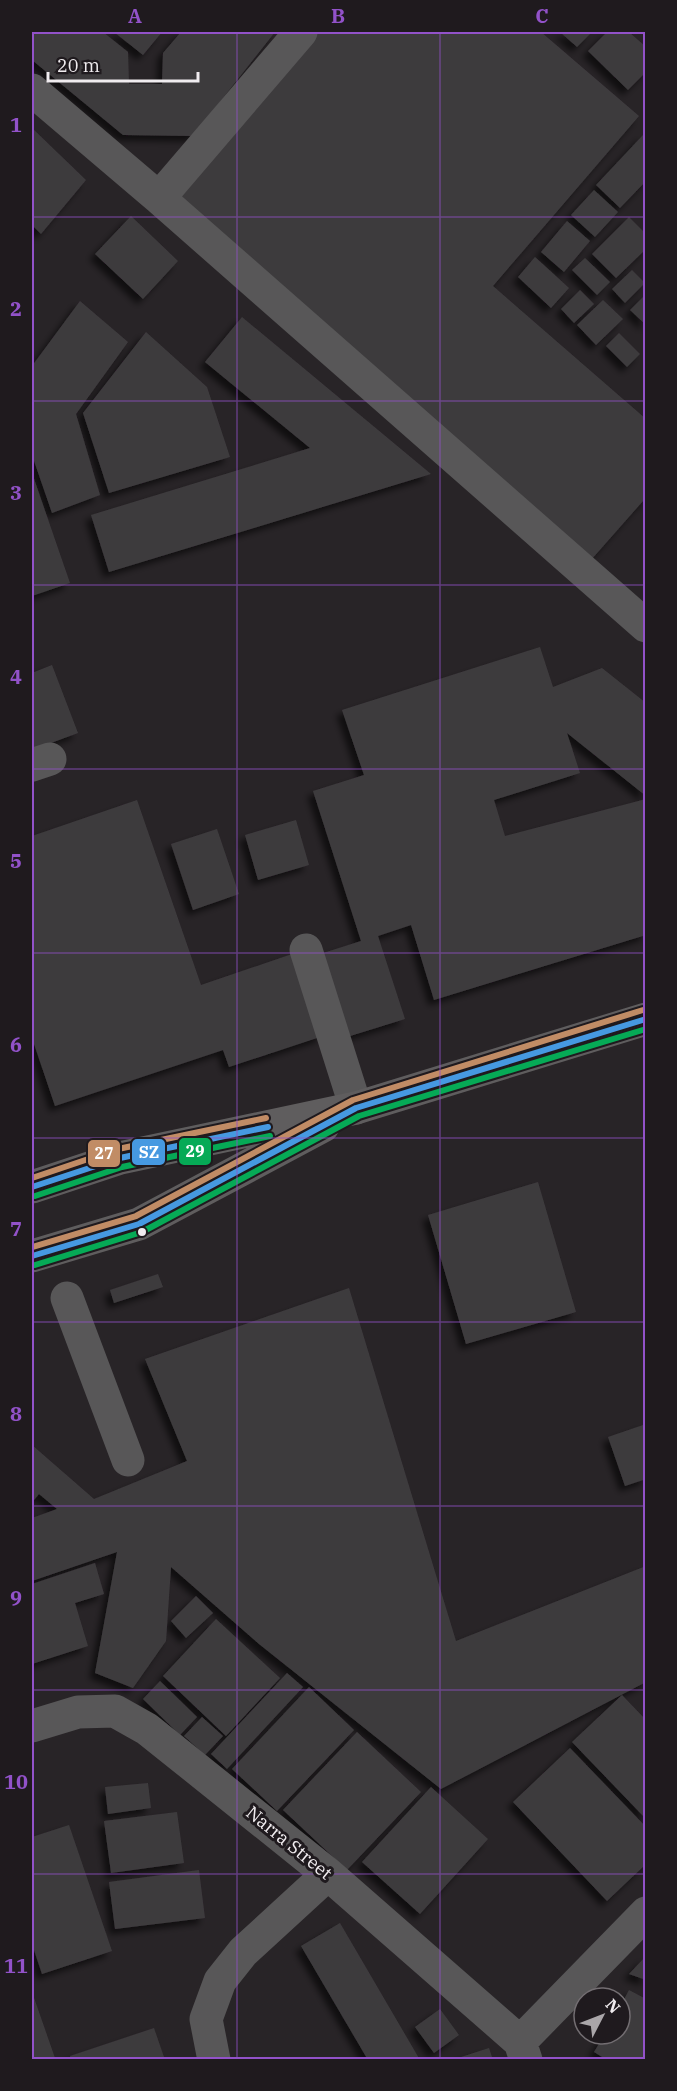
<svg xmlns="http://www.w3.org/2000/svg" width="677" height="2091" font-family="'IBM Plex Serif',serif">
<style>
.building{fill:#3e3b3e;filter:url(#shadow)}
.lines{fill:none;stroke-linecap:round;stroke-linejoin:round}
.minor{stroke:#585758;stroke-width:33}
.highway{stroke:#5f5d5e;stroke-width:33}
.bus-1-casing{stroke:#1f1a1e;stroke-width:10}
.bus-2-casing{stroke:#1f1a1e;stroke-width:10}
.bus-3-casing{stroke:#1f1a1e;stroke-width:10}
.bus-1{stroke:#4699e1;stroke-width:6}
.bus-2{stroke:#06aa56;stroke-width:6}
.bus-3{stroke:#c18c65;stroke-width:6}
.grid{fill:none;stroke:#9252c9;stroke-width:1.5;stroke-opacity:0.55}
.bus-dot{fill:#f0ecef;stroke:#1f1a1e;stroke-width:2}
.labels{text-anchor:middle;stroke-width:6;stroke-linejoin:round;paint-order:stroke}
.street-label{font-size:18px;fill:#f0ecef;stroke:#1f1a1e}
.line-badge{stroke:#1f1a1e;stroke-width:2}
.badge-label{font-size:16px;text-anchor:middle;font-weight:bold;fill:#fff}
.neatline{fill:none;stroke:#9252c9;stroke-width:2}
.grid-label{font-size:20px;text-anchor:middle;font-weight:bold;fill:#9252c9}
</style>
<defs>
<filter id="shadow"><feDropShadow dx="-5.5" dy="5.5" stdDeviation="3" flood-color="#0009"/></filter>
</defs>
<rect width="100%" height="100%" fill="#282427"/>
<path class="building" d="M32,32H103L128,52L129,84H162L163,53L181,32H275L193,136L123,135L32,60Z
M114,32H162L143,55Z
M316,32H541L639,116L493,286L646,419V503L643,501L591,560L173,197Z
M560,32H592L577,47Z
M607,32H629L646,47V72L628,90L588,51Z
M32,128L86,180L41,234L32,225Z
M643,135L646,137V181L620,208L596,185Z
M594,190L618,212L595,237L571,215Z
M131,216L178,261L143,299L95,254Z
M629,217L646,234V249L616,278L592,254Z
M567,221L590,241L564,272L541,252Z
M535,257L569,288L551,308L518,277Z
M585,258L610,282L597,295L572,270Z
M632,270L645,283L625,303L612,289Z
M580,290L594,304L574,323L561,309Z
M646,294V325L630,310Z
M603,300L623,319L596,345L577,325Z
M80,301L128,342L76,414L100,495L52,513L32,455V366Z
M242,317L431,474L109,572L91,515L310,448L205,362Z
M146,332L207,387L230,457L109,493L83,413Z
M619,333L640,354L627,367L606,346Z
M32,473L70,583L32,596Z
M540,647L553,687L602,668L646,703V796L567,733L580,773L494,800L505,836L646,799V935L434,1000L411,925L378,936L405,1019L347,1037L320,954L361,941L313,791L364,775L342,710Z
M52,665L78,733L32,750V673Z
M137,800L201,985L295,953L323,1036L229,1067L223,1050L55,1106L32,1038V836Z
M296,820L309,865L258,880L245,835Z
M217,829L239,894L193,910L171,844Z
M538,1182L576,1312L466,1344L428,1215Z
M158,1274L163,1287L114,1303L110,1290Z
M349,1288L456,1641L646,1566V1682L441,1789L259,1644L171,1567L166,1641L133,1688L95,1673L117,1552L32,1581V1518L57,1509L39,1494L34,1500L32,1498V1445L94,1499L187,1461L145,1359Z
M646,1424V1479L625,1486L608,1437Z
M95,1563L104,1594L75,1603L88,1646L32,1664V1584Z
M196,1596L213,1613L186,1638L171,1621Z
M216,1619L280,1678L226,1736L163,1676Z
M287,1673L303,1687L227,1769L211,1754Z
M160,1681L197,1717L180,1735L143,1699Z
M309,1687L354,1730L277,1811L232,1769Z
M622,1695L646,1720V1819L572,1742Z
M202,1717L223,1736L205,1755L184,1736Z
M357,1732L421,1792L347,1870L283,1810Z
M570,1748L646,1827V1864L607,1901L513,1802Z
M148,1783L151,1808L108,1814L105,1787Z
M431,1787L488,1839L420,1914L362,1862Z
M177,1812L184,1863L111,1873L104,1821Z
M69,1825L112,1951L42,1974L32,1944V1837Z
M199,1870L205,1918L115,1929L109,1882Z
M340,1923L420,2060H368L301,1946Z
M646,1956V1980L629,1974Z
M629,1990L646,1999V2060H607L594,2052L605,2034H620V2007Z
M32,1992L55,2058L49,2060H32Z
M440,2009L459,2035L434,2053L415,2027Z
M154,2028L165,2060H71L70,2056Z
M489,2048L493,2060H455V2059Z"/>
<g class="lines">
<path class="minor" d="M32,90L159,198L646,626
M159,198L301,32
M32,765L50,759
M306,950L356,1108
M67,1298L128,1460
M32,1726L78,1712L115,1711L147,1729L328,1874L520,2042L526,2060
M520,2042L646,1913
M214,2060L206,2019L220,1981L243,1952L328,1874"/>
<path class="highway" d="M32,1187L120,1158L356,1108L646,1019
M32,1256L139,1224L323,1126"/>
<g class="bus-1-casing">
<path id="bus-1" d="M32,1187L120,1158L268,1127
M32,1256L139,1224L356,1108L646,1019"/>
</g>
<g class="bus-2-casing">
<path id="bus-2" d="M35,1196L122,1167L270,1136
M35,1265L142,1232L359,1116L646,1029"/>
</g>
<g class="bus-3-casing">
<path id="bus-3" d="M32,1178L118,1149L266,1118
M32,1247L136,1216L353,1100L643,1010"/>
</g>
<use href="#bus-1" class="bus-1"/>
<use href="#bus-2" class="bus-2"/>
<use href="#bus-3" class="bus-3"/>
</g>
<path class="grid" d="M237,32V2060M440,32V2060M32,217H646M32,401H646M32,585H646M32,769H646M32,953H646M32,1138H646M32,1322H646M32,1506H646M32,1690H646M32,1874H646"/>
<circle class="bus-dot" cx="142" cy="1232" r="5"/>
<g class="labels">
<g class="street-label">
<text transform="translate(289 1843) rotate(39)" y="6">Narra Street</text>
</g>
</g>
<g class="line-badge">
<rect x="178" y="1137" width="34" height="29" rx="6" fill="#06aa56"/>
<rect x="131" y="1138" width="35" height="28" rx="6" fill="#4699e1"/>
<rect x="87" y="1139" width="34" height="29" rx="6" fill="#c18c65"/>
</g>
<g class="badge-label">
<text x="195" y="1157">29</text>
<text x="149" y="1158">SZ</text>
<text x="104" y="1159">27</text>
</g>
<rect width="677" height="2091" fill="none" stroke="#1f1a1e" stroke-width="66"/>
<g transform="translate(602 2016) rotate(48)"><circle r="28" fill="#1f1a1e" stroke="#736e72" stroke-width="1.5"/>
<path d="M0-4.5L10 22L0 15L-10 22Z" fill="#aaa6a9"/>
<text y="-9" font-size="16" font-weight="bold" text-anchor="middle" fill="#f0ecef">N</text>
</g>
<path d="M48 72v9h150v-9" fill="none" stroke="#f0ecef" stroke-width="3"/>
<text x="57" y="72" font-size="18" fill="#f0ecef" stroke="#1f1a1e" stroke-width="4.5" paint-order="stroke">20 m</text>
<rect x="33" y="33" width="611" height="2025" class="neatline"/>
<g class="grid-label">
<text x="135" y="23">A</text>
<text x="338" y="23">B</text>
<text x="542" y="23">C</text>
<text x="16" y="132">1</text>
<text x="16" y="316">2</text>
<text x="16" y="500">3</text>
<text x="16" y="684">4</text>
<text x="16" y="868">5</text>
<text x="16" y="1052">6</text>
<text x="16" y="1236">7</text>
<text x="16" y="1421">8</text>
<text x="16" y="1605">9</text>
<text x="16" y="1789">10</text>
<text x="16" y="1973">11</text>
</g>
</svg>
